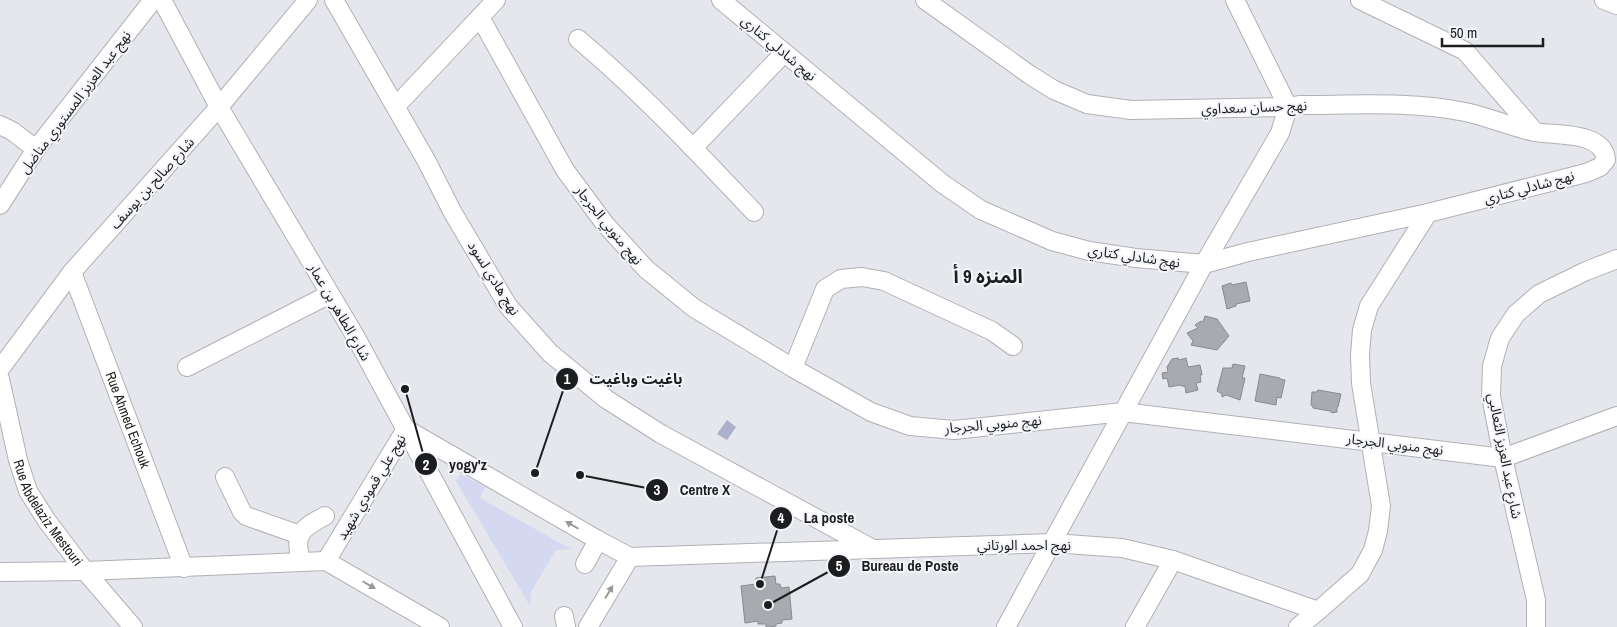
<svg xmlns="http://www.w3.org/2000/svg" width="1617" height="627" font-family="'Archivo Narrow','Noto Sans Arabic',sans-serif">
<style>
.green{fill:#d4d9f1}
.water{fill:#abb0cc}
.building{fill:#a9aaaf;stroke:#898a8e}
.lines{fill:none;stroke-linecap:round;stroke-linejoin:round}
.minor-casing{stroke:#afb1b5;stroke-width:20}
.minor{stroke:#fff;stroke-width:18}
.oneway{fill:#99999a}
.labels{text-anchor:middle;stroke-width:4;stroke-linejoin:round;paint-order:stroke}
.street-label{font-size:14px;fill:#1c1d1e;stroke:#f4f5fa}
.district-label{font-size:19px;font-weight:bold;fill:#1c1d1e;stroke:#f4f5fa}
.leader{fill:none;stroke:#1c1d1e;stroke-width:2}
.callout-dot{fill:#1c1d1e;stroke:#f4f5fa;stroke-width:2}
.mark-label{font-size:15px;text-anchor:middle;font-weight:bold;fill:#fff}
.callout-label{font-size:15px;text-anchor:middle;font-weight:bold;fill:#1c1d1e;stroke:#f4f5fa;stroke-width:4;stroke-linejoin:round;paint-order:stroke}
</style>
<rect width="100%" height="100%" fill="#e6e7ec"/>
<path class="green" d="M460,474L485,487L480,498L571,549L556,550L531,592L530,606L456,481Z"/>
<path class="water" d="M727,420L736,427L727,440L717,434Z"/>
<path class="building" d="M1246,282L1250,301L1236,304V306L1227,309L1222,286L1231,283L1232,285Z
M1205,316L1217,319L1229,336L1217,350L1191,345L1193,341L1187,333L1198,328L1195,325L1201,321L1203,322Z
M1178,358L1179,360L1186,358L1188,367L1200,365L1202,375H1200L1201,382L1196,383L1198,390L1186,393L1185,386H1181L1180,385L1169,387L1167,378L1163,379L1162,373L1168,372L1167,367L1172,359Z
M1233,364L1245,366L1242,378H1245L1240,400L1226,395L1222,397V394L1217,391L1223,368H1232Z
M1260,374L1280,378V379L1285,380L1281,398L1277,397L1276,405L1255,401Z
M1318,390L1341,394L1338,407H1337V412L1332,413L1330,411L1313,408V406L1311,405L1312,392H1317Z
M775,576L776,584H780L781,588L789,587L792,619L782,620V623L776,624V626L769,627H766V624H758V621L745,623L741,586L756,584V578Z"/>
<g class="lines">
<g class="minor-casing">
<g id="minor">
<path d="M162,0L219,107L354,334L513,627"/>
<path d="M334,0L426,160L453,213L508,306L550,353L606,399L661,434L871,548"/>
<path d="M721,0L943,184L981,210L1052,241L1089,251L1136,258L1204,264L1248,252L1428,213L1586,173L1600,167L1606,160C1604,131 1556,136 1535,132C1511,127 1489,117 1465,112C1411,101 1355,105 1299,105L1288,107L1131,110L1087,104L1054,90L1030,75L925,0"/>
<path d="M1360,0L1465,51L1535,132"/>
<path d="M1604,0L1617,5"/>
<path d="M480,17L565,170L605,224L646,269L694,308L793,368L871,412L910,426L954,430L1123,412L1503,458L1617,416"/>
<path d="M578,39C640,91 698,153 754,212"/>
<path d="M396,106L496,0"/>
<path d="M0,125L12,131L36,149"/>
<path d="M693,148L784,53"/>
<path d="M0,205L36,149L153,0"/>
<path id="s1" d="M72,272L184,568"/>
<path d="M187,367L330,294"/>
<path d="M793,368L825,289L841,279L862,277L884,281L992,331L1013,346"/>
<path d="M0,369L72,272L219,107L308,0"/>
<path id="s2" d="M0,379L18,460L28,491L47,521L85,571L133,627"/>
<path d="M225,477L242,512L246,516L300,535"/>
<path d="M326,561L406,429L598,540L630,557L1053,543L1122,548L1173,560L1318,611"/>
<path d="M302,562C292,535 302,528 325,516"/>
<path d="M585,564L598,540"/>
<path d="M0,572L85,571L326,561L440,627"/>
<path d="M564,616L566,627"/>
<path d="M588,627L630,557"/>
<path d="M1006,627L1204,264L1280,133L1288,107L1235,0"/>
<path d="M1135,627L1173,560"/>
<path d="M1298,627L1318,611L1360,574L1373,550L1378,531L1381,506L1361,383L1360,355L1362,330L1369,306L1428,213"/>
<path d="M1536,627V600L1503,458L1491,396L1492,366L1500,338L1516,314L1539,294L1586,271L1617,259"/>
</g>
</g>
<use href="#minor" class="minor"/>
</g>
<defs><path id="oneway-solid" d="M-6-.8H1V-3.2L6.5 0L1 3.2V.8H-6Z" transform="scale(1.25)"/></defs>
<g class="oneway">
<use href="#oneway-solid" transform="translate(572 525) rotate(-150)"/>
<use href="#oneway-solid" transform="translate(369 585) rotate(30)"/>
<use href="#oneway-solid" transform="translate(609 592) rotate(-59)"/>
</g>
<g class="labels">
<g class="street-label">
<text transform="translate(779 48) rotate(40)" y="5">نهج شادلي كتاري</text>
<text transform="translate(75 102) rotate(-53)" y="5">نهج عبد العزيز المستوري مناضل</text>
<text transform="translate(1254 107) rotate(-2)" y="5">نهج حسان سعداوي</text>
<text transform="translate(152 183) rotate(-48)" y="5">شارع صالح بن يوسف</text>
<text transform="translate(1529 187) rotate(-15)" y="5">نهج شادلي كتاري</text>
<text transform="translate(609 225) rotate(51)" y="5">نهج منوبي الجرجار</text>
<text transform="translate(1134 256) rotate(8)" y="5">نهج شادلي كتاري</text>
<text transform="translate(494 278) rotate(58)" y="5">نهج هادي لسود</text>
<text transform="translate(340 312) rotate(60)" y="5">شارع الطاهر بن عمار</text>
<text dy="5" stroke="none"><textPath href="#s1" startOffset="158">Rue Ahmed Echouk</textPath></text>
<text transform="translate(993 424) rotate(-5)" y="5">نهج منوبي الجرجار</text>
<text transform="translate(1395 444) rotate(7)" y="5">نهج منوبي الجرجار</text>
<text transform="translate(1505 456) rotate(79)" y="5">شارع عبد العزيز الثعالبي</text>
<text transform="translate(371 487) rotate(-59)" y="5">نهج علي قمودي شهيد</text>
<text dy="5" stroke="none"><textPath href="#s2" startOffset="144">Rue Abdelaziz Mestouri</textPath></text>
<text x="1024" y="550">نهج احمد الورتاني</text>
</g>
<g class="district-label">
<text x="988" y="283">المنزه 9 أ</text>
</g>
</g>
<path class="leader" d="M535 473L567 379M405 389L426 464M580 475L657 490M760 584L781 518M768 605L839 566"/>
<g class="callout-dot">
<circle cx="535" cy="473" r="5"/>
<circle cx="405" cy="389" r="5"/>
<circle cx="580" cy="475" r="5"/>
<circle cx="760" cy="584" r="5"/>
<circle cx="768" cy="605" r="5"/>
<circle cx="567" cy="379" r="12"/>
<circle cx="426" cy="464" r="12"/>
<circle cx="657" cy="490" r="12"/>
<circle cx="781" cy="518" r="12"/>
<circle cx="839" cy="566" r="12"/>
</g>
<g class="mark-label">
<text x="567" y="384">1</text>
<text x="426" y="470">2</text>
<text x="657" y="495">3</text>
<text x="781" y="523">4</text>
<text x="839" y="571">5</text>
</g>
<g class="callout-label">
<text x="636" y="384">باغيت وباغيت</text>
<text x="468" y="470">yogy'z</text>
<text x="705" y="495">Centre X</text>
<text x="829" y="523">La poste</text>
<text x="910" y="571">Bureau de Poste</text>
</g>
<path d="M1442 38v8h101v-8" fill="none" stroke="#1c1d1e" stroke-width="2.5"/>
<text x="1450" y="38" font-size="15" fill="#1c1d1e" stroke="#f4f5fa" stroke-width="4" paint-order="stroke">50 m</text>
</svg>
